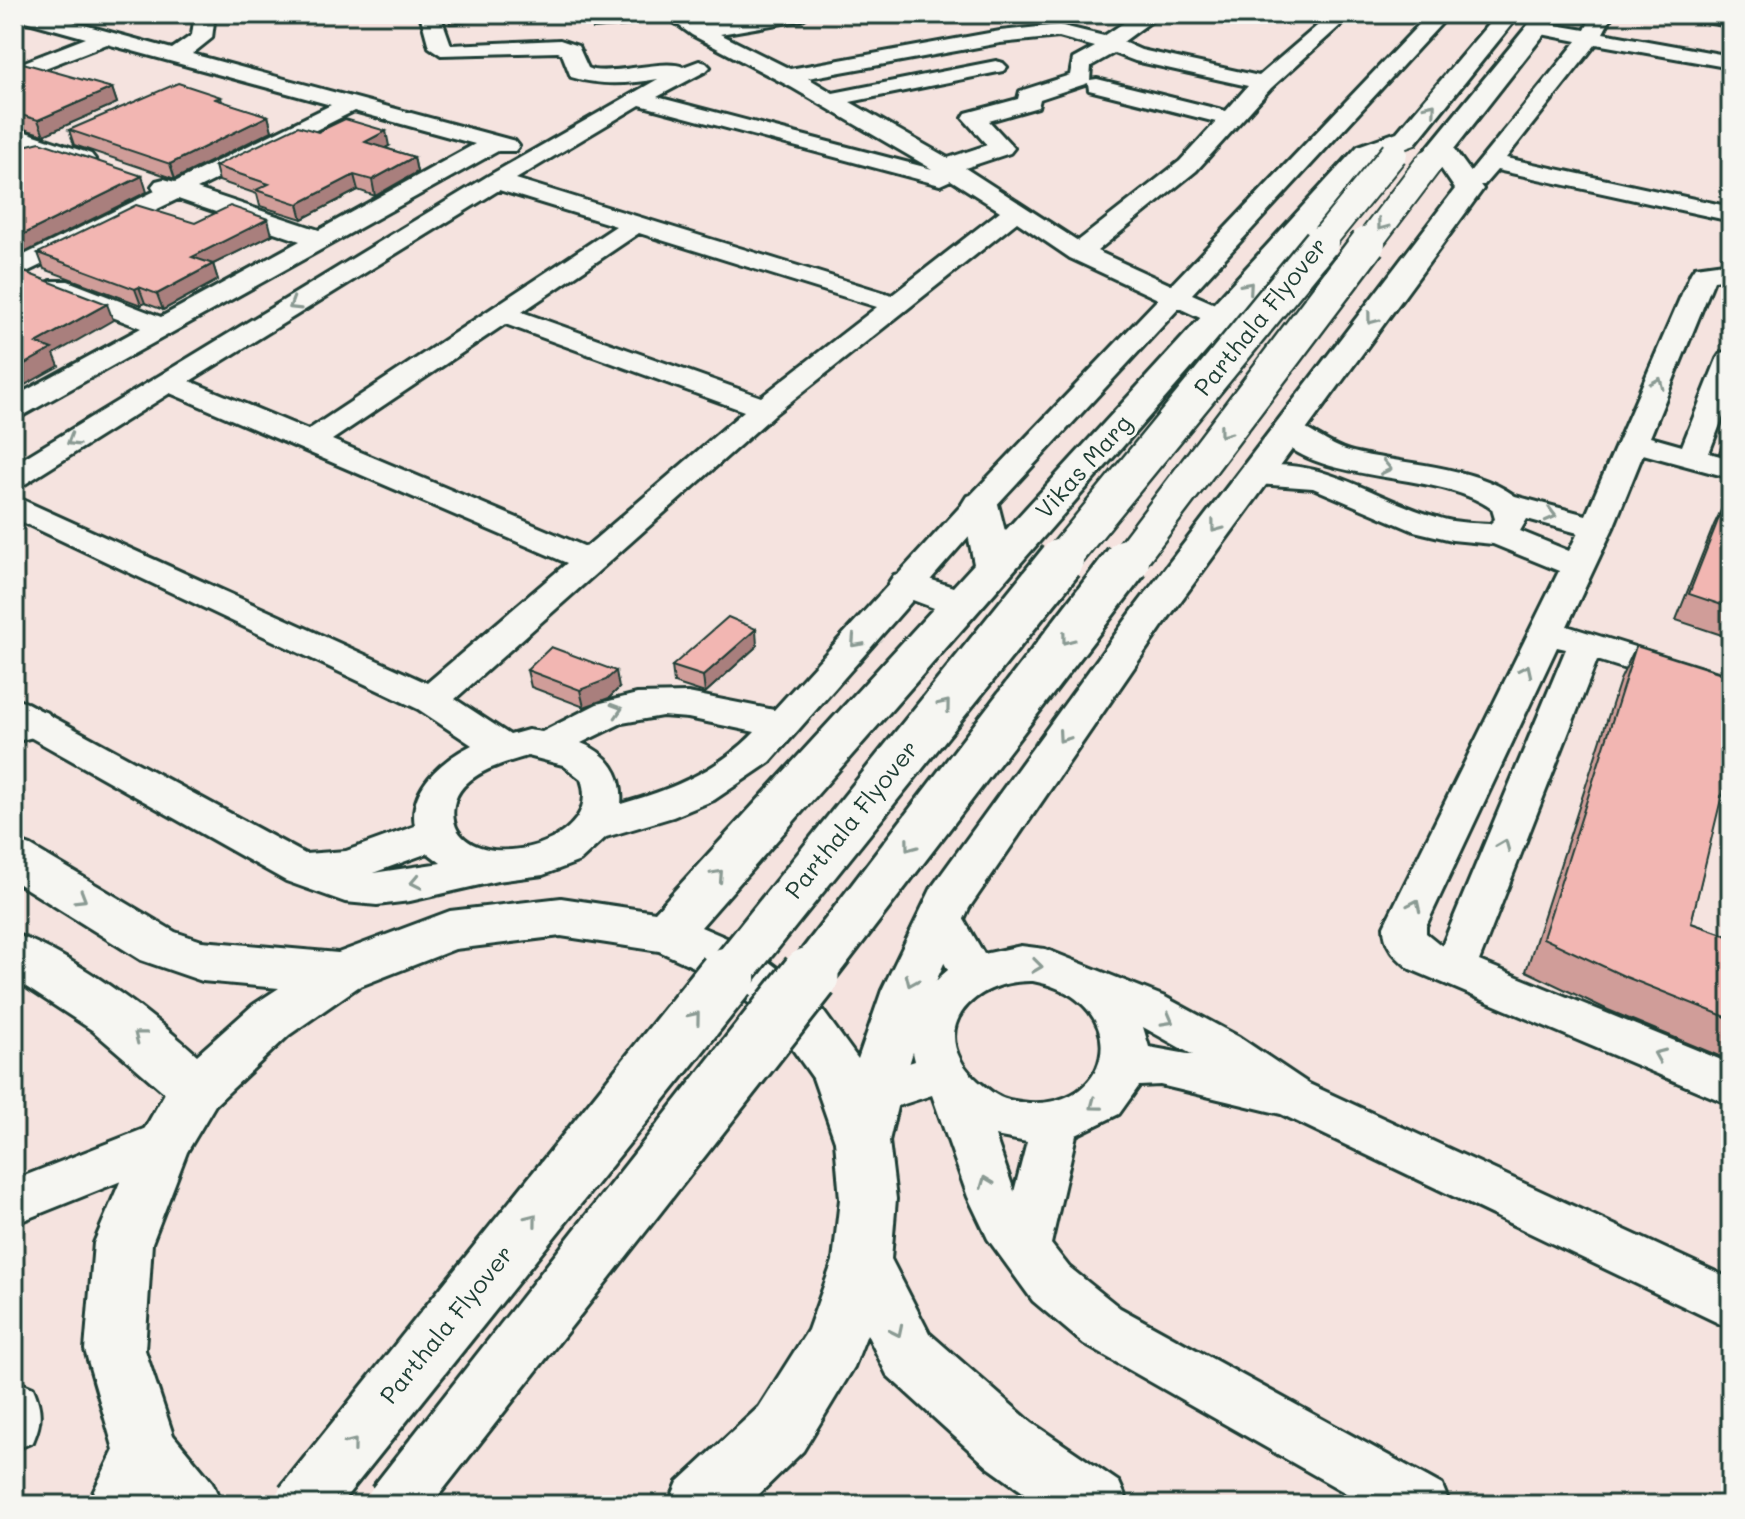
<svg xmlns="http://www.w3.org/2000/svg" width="1745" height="1519" font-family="Mali,sans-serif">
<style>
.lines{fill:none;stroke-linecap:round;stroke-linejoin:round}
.minor-casing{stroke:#1f3d34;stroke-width:6}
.major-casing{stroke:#1f3d34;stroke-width:6}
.minor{fill:#f6f6f2;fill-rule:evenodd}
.major{fill:#f6f6f2;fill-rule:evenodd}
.major-bridge-far3-casing{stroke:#1f3d34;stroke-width:30;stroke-linecap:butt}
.major-bridge-far2-casing{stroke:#1f3d34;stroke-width:39;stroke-linecap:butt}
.major-bridge-far1-casing{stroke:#1f3d34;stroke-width:50;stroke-linecap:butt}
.major-bridge-casing{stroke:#1f3d34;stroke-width:63;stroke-linecap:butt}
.major-bridge-far3{stroke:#f6f6f2;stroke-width:26}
.major-bridge-far2{stroke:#f6f6f2;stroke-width:34}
.major-bridge-far1{stroke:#f6f6f2;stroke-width:44}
.major-bridge{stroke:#f6f6f2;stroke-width:57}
.wall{fill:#d09d99;stroke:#1f3d34;stroke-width:2}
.shaded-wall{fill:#a97f7d;stroke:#1f3d34;stroke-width:2}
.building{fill:#f2b6b2;stroke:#1f3d34;stroke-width:2}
.oneway{stroke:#8a9a93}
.labels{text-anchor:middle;stroke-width:6;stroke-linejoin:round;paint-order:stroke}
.street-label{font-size:24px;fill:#1f3d34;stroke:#f6f6f2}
</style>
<rect width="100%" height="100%" fill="#f5e3df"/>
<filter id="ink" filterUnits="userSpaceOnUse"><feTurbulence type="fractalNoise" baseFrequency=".0125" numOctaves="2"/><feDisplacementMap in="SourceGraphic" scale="16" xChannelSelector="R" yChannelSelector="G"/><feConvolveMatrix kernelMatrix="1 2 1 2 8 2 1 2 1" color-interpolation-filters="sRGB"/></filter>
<g filter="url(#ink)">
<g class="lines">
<g class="minor-casing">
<path id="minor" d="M14,14H44L172,49L192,35L195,14H215L212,38L192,54L515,141L519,146L515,151H498L24,415L14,418V397L141,328L50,293L46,287L50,281H68L161,317L300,241L178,199L14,278V260L155,191L152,186L156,181L164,179L175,182L331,105L107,44L14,80V66L86,38L14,18ZM354,111L475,144L319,230L197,189Z
M420,14H440L451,45L560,40L578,46L588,68L593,70C619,74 665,59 683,67L699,61L706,63L710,67L706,71L657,97L932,169L791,87L692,35L663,14H687L703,24L765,14H811L801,20L720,34L790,69L1000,31L1059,25L1104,36L1137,14H1161L1123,42L1141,50L1259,76L1331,14H1353L1271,88L1196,171L1097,251L1171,285L1429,14H1450L1192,294L1231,311L1235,317L1231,323H1211L1179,308L991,511L770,762L714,800L673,817L606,837L580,861L543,875L497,881L410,901L377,905L345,902L286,881L14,728V699L27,703L305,854L346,851L415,826C408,789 442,760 472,745L418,709L14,518V496L427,683L567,563L170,393L25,484L14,486V464L488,176L658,79C628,84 601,86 571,77L562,54L558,52L441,55L429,47ZM1059,37L1095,47L1073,59L1070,75L1020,91L1018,99L966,113L963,118L987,145L948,158L850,102L1003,71L1007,67L1003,63L996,61L833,93L808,78L1000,43ZM1114,53L1135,61L1248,86L1226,111L1097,79L1090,80L1091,66ZM1088,83L1089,90L1216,122L1180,161L1078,241L965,168L1010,153L1014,148L989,121L1038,107L1040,99ZM640,105L940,185L951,180L1000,211L892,295L516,179ZM499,190L616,226L308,430L190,381ZM1017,222L1070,258L1158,299L969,497L774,710L688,693L637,694L597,704L542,732L528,730L510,735L455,699L775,414ZM639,233L877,307L761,397L522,312ZM505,324L744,411L586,547L332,440ZM662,716L688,718L755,732C719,770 671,790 621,804C624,775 608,753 581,743L622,723ZM528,756L563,765L581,779C608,854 441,881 454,805C460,774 503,763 528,756ZM428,853L441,863L373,873Z
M1593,14H1613L1603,33L1731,56V68L1596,44L1506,158L1731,207V221L1497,170L1484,185H1468L1464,180L1577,41L1531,32L1528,28L1531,24L1538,22L1585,30Z
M1680,14H1731V26L1690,20Z
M14,128L91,154L95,159L91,164L83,166L14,143Z
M1731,262V278L1714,280L1650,437L1682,446L1717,359L1721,353L1731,351V396L1709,453L1731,459V478L1643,454L1613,528L1567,626L1731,677V702L1597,660L1479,961L1731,1064V1105L1410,969C1395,956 1384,947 1384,926L1559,571L1493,544L1452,540L1414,531L1313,488L1244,483L1239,476L1244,469C1317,451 1374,500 1440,518C1456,523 1474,523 1490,524L1495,519L1492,509C1437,468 1312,487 1273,431L1277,425L1288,422C1310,427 1327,445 1349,451C1400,465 1472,464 1515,496L1586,515L1691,273L1695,267ZM1527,519L1578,533L1569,551L1520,531ZM1557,647L1566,649L1442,946L1426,933V926Z
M940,900L955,904L984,954L1021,946L1045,949L1165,997L1239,1037L1309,1084L1731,1279V1329L1281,1114L1160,1085L1139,1086L1119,1114L1076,1135L1051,1244L1069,1267L1120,1308L1442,1485L1450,1505H1367L1084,1344L1033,1301L988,1239L968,1197L932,1095L873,1114L857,1108L850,1094L857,1080L915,1061C905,1026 920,992 948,970L919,916L925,904ZM1033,981C1140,1001 1114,1124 1009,1100C996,1097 988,1089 978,1081C923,1032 972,979 1033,981ZM1143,1027L1193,1055L1149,1047ZM995,1136L1027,1142L1014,1192V1191Z
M164,1121L181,1127L188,1142L181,1157L14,1224V1180Z
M14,1380L33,1388C42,1409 42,1421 33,1442L14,1450Z"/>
</g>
<g class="major-casing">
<path id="major" d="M1497,14H1520L1415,144L1376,158L701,927L752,949L810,993L858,1059L882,990L932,887L1133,610L1455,189L1440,167L1429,171L1419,169L1415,163L1537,14H1560L1454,149L1483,189L1161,628L969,908L932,990L900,1094L889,1141L896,1199L891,1259L929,1333L1032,1423L1119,1482L1129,1505H1041L988,1467L887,1375L867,1334L854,1367L803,1451L748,1505H668L678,1482L759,1407L808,1330L833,1261L840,1199L835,1141L813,1078L774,1023L716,977L659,951L561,936L455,949L358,987L289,1035L215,1105L187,1152L152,1243L145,1350L173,1435L212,1482L222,1505H87L114,1450L85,1350L94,1243L137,1142L165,1093L92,1030L14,979V934C73,954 151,1013 197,1055L253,1005L279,988L202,981L141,960L14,881V840L31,846L175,932L202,941L338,953L450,911L561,898L655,912L934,608L894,593L888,584L894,575L908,572L953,587L974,564L962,504L967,496L980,493L993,496L998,504L1005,531L1358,146L1397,132Z
M33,708L48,713L54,723L48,733L14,742V712Z"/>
</g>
<use href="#minor" class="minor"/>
<use href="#major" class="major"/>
<g class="major-bridge-far3-casing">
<path id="major-bridge-far3" d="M1319,245L1394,153
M1367,245L1429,163"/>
</g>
<g class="major-bridge-far2-casing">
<path id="major-bridge-far2" d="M1059,563L1321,243
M1126,563L1368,243"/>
</g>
<g class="major-bridge-far1-casing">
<path id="major-bridge-far1" d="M726,978L1061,561
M808,978L1127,561"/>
</g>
<g class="major-bridge-casing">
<path id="major-bridge" d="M303,1505L727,976
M395,1505L810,976"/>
</g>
<use href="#major-bridge-far3" class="major-bridge-far3"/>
<use href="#major-bridge-far2" class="major-bridge-far2"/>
<use href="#major-bridge-far1" class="major-bridge-far1"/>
<use href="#major-bridge" class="major-bridge"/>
</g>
<path class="wall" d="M559,14H627L628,26L593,29L591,19L562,21Z
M14,66L112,88L117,103L44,135L14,126Z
M221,97L222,102L268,116L272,131L175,179L74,145L69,130Z
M318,132L389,146L385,148L414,157L417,172L375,196L358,190L302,219L260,206L257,194L219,181L215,166Z
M195,223L272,235L213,264L218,280L163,310L145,303L141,305L44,269L38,253Z
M1731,417V456L1719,453Z
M1726,500L1731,501V638L1676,620L1714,525Z
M757,646L705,693L674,683L672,666Z
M1636,646L1731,676V798L1721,795L1691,923L1731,937V1061L1608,1010L1526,971L1620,680Z
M527,670L619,688L609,698L584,707L531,687Z"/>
<path class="shaded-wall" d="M448,14H490L491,20L450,24Z
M561,14H590L591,19L562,21Z
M112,88L117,103L44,135L38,120Z
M268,116L272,131L175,179L170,164Z
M386,131L389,146L368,157L365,142Z
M414,157L417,172L375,196L372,180Z
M354,175L358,190L302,219L298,204Z
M142,176L147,192L14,258V239Z
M268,219L272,235L197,272L192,257Z
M213,264L218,280L163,310L157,294Z
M139,287L145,303L141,305L135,289Z
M107,304L113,320L54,354L59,366L14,391V370L36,343Z
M756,629L757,646L705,693L703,676Z
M616,671L619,688L609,698L584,707L580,690Z"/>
<path class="building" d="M591,14H624L591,16Z
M23,63L112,88L38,120L14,113V66Z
M178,83L221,97L215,99L268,116L170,164L69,130Z
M345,119L386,131L365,142L414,157L372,180L354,175L298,204L256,190L269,184L215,166L298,126L318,132Z
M14,139L18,144L28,145L40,142L142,176L14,239Z
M136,205L195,223L230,206L268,219L192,257L213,264L157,294L139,287L135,289L38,253Z
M14,268L107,304L36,343L52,349L14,370Z
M1726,500L1731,501V608L1689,594Z
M728,617L756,629L703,676L672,666Z
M1636,646L1731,676V758L1691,923L1731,937V1019L1626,977L1543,938Z
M551,647L616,671L606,680L580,690L527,670Z"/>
<defs><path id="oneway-chevron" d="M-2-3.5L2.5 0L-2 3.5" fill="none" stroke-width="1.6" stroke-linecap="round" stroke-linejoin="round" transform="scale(2)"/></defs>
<g class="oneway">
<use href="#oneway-chevron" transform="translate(1431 108) rotate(-50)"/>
<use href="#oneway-chevron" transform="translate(1382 225) rotate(127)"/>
<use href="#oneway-chevron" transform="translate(1248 287) rotate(-49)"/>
<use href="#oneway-chevron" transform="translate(294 305) rotate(148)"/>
<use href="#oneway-chevron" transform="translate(1372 319) rotate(127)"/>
<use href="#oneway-chevron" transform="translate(1658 383) rotate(-67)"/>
<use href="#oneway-chevron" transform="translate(1224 432) rotate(127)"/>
<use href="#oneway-chevron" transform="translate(72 441) rotate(148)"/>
<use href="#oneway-chevron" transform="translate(1386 468) rotate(12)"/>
<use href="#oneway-chevron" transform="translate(1551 515) rotate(15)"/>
<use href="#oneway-chevron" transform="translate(1216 527) rotate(127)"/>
<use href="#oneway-chevron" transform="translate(1067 639) rotate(127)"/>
<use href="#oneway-chevron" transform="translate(856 642) rotate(132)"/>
<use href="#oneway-chevron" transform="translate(1526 670) rotate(-65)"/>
<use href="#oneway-chevron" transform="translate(945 705) rotate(-51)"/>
<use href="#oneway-chevron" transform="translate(617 710) rotate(-17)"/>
<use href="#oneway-chevron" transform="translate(1063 737) rotate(125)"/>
<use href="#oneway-chevron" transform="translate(1504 845) rotate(-68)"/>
<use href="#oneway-chevron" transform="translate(910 846) rotate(127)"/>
<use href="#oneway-chevron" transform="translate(718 875) rotate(-48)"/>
<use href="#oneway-chevron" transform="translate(416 882) rotate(169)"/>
<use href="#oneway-chevron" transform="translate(81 898) rotate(31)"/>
<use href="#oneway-chevron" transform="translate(1415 905) rotate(-65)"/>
<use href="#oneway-chevron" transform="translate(1037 966) rotate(7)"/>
<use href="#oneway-chevron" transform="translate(911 981) rotate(114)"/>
<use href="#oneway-chevron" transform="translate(695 1017) rotate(-51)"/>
<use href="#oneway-chevron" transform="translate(1168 1020) rotate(29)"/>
<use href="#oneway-chevron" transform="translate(139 1036) rotate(-142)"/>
<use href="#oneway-chevron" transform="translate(1659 1055) rotate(-157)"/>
<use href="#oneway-chevron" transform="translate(1095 1105) rotate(143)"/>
<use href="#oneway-chevron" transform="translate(986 1182) rotate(-111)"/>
<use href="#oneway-chevron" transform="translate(532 1219) rotate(-51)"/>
<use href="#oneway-chevron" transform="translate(897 1331) rotate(64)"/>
<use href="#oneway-chevron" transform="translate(352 1444) rotate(-51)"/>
</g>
</g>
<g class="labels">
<g class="street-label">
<text transform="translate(1261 317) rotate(-51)" y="8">Parthala Flyover</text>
<text transform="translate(1084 467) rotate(-48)" y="8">Vikas Marg</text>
<text transform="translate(852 820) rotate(-51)" y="8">Parthala Flyover</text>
<text transform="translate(447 1325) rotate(-51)" y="8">Parthala Flyover</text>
</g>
</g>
<rect width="1745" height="1519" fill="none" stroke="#f6f6f2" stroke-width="48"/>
<rect x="24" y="24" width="1697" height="1471" fill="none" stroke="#1f3d34" stroke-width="3" filter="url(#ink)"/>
</svg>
